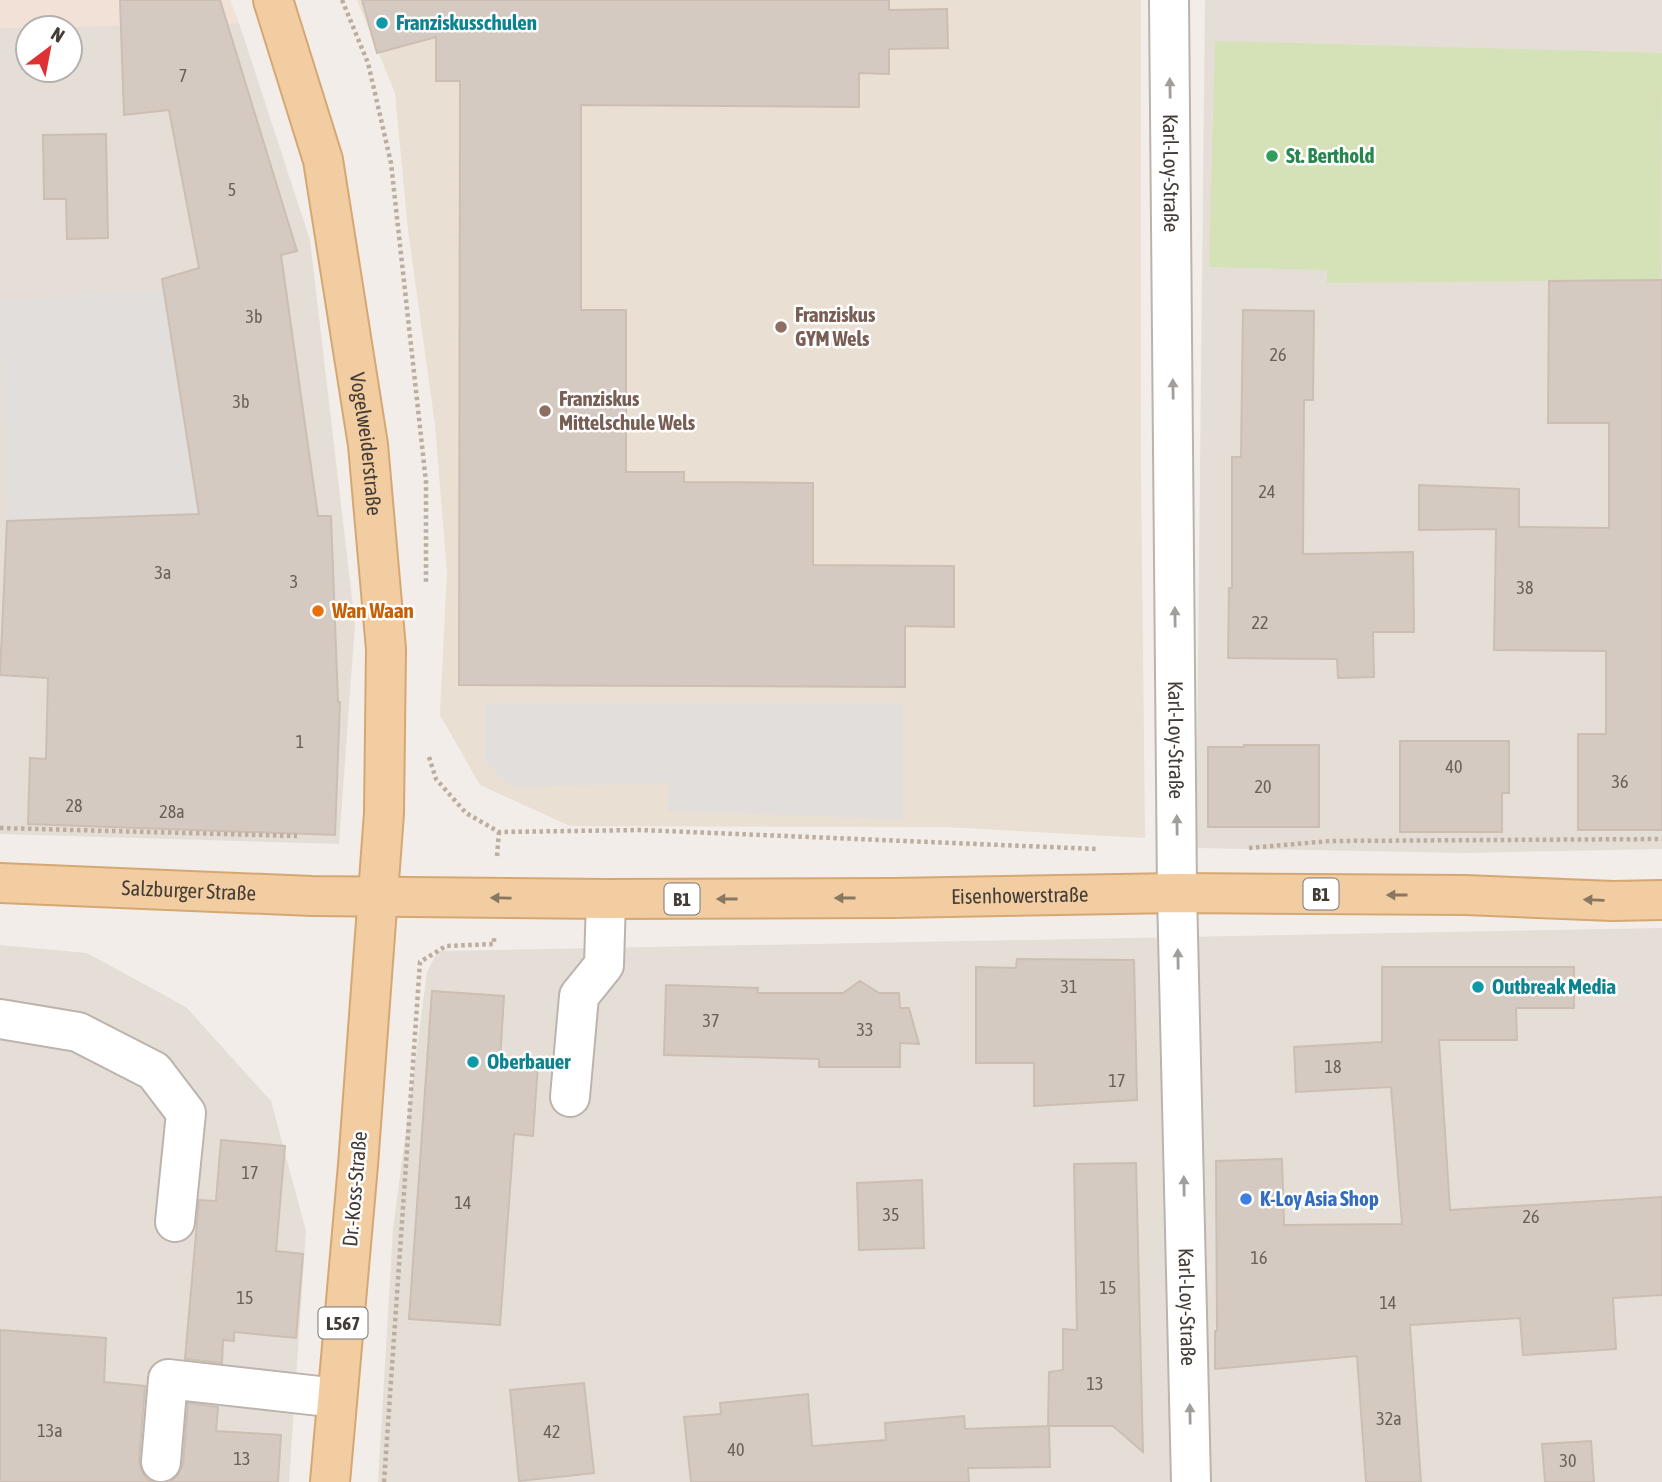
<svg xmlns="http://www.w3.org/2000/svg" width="1662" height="1482" font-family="'Asap Condensed',sans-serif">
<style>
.residential{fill:#e5ded7;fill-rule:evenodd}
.commercial{fill:#f1e1d6}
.education{fill:#e9dfd3}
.green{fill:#d5e1b6}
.parking{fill:#e1dedc}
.building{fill:#d5cac2;stroke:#ccbeb3;stroke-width:2}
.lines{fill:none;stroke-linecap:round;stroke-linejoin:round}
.minor-casing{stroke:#bcb3ac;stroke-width:42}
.major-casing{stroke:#d5a773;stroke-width:42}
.path{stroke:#bcad9f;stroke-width:4.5;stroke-dasharray:3.5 3.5;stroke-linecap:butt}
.minor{stroke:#fff;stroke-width:38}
.major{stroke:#f2cda1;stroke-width:38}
.oneway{fill:#a29e9b}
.oneway2{fill:#8a7761}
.culture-dot{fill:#0f9aa8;stroke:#fff;stroke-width:2.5}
.leisure-dot{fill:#2e9e5b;stroke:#fff;stroke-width:2.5}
.education-dot{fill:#8d6e63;stroke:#fff;stroke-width:2.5}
.food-dot{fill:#e8710a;stroke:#fff;stroke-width:2.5}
.shop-dot{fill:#3f7fe0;stroke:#fff;stroke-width:2.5}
.labels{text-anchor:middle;stroke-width:5;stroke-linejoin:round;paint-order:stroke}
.number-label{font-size:18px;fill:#68605a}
.shield{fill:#fff;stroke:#7c7773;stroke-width:2}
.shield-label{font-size:19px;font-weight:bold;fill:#443d37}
.culture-label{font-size:21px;font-weight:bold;fill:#0d838f;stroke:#fff;text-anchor:start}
.leisure-label{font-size:21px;font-weight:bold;fill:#27864d;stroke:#fff;text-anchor:start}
.street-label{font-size:21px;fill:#443d37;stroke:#fff}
.education-label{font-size:21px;font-weight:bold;fill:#785e54;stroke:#fff;text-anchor:start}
.food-label{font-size:21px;font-weight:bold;fill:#c56008;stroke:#fff;text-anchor:start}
.shop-label{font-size:21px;font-weight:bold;fill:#366cbe;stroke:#fff;text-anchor:start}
</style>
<rect width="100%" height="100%" fill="#f2ede8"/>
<path class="residential" d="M1205,0H1662V849L1466,853L1196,848Z
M239,23L310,240L355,624L339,844L0,834V28ZM28,28H70V70H28Z
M1662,928V1482H378L393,1229L427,972L438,951Z
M0,945L87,953L186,1007L271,1101L306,1231L289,1482H0Z"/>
<path class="commercial" d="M0,0H230L239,23L0,28Z"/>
<path class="education" d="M357,0H1141V470L1145,838L943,827L570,826L480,785L440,715L447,572L435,425L408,230L395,93Z"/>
<path class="green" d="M1215,41L1662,53L1661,280L1327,283V270L1209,267Z"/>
<path class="parking" d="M163,290L199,514L7,521L1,301Z
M485,703H903V819L668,811L669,783L511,787L485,761Z"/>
<path class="building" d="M120,0H220L297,251L281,255L318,516H331L338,702H340L335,835L28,824L30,758L46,759L48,678L0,675L7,521L199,514L162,279L199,268L169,110L124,115Z
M362,0H889V10L947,9L948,48L889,49V74L859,73V107L581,105V310H626V472H684V482L813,483V565L954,566V627L905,626V687L459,685L460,81H436V37L377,53Z
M106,134L108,238L67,239L66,199H44L43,135Z
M1662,280V830H1578V734H1606V651L1494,650L1496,529L1419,530V485L1519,489V527L1609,528V423H1548L1549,281Z
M1243,310L1314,311L1313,400H1304L1303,554L1413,552L1414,632H1373L1374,677L1338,678L1337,659L1228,658L1229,588H1232V457H1241Z
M1400,741H1509V793H1502V832H1400Z
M1244,745H1319V827H1208V747H1244Z
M1017,959L1134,960L1137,1100L1034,1106V1063H976V967L1016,968Z
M1382,967H1574V1008H1516L1517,1040H1439L1450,1210L1662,1197V1295L1613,1298L1616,1349L1523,1355L1520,1318L1410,1325L1421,1482H1366L1357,1356L1215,1369V1331H1217L1216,1161L1282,1159L1284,1225L1402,1224L1391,1087L1296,1092L1294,1047L1382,1042Z
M860,981L879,993H899L900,1008H909L919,1044L900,1043V1067H819V1059L664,1055L666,985L758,988L757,993H843Z
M432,991L504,996L500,1061L538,1064L533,1136L514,1134L500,1325L409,1319Z
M221,1140L285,1146L276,1251L303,1254L296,1338L234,1332V1341L223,1340L222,1363L185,1359L199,1200L216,1201Z
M1136,1163L1143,1452L1113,1426H1049L1050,1467L968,1468L969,1482H691L684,1417L721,1414L720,1403L808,1394L812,1446L886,1440L885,1423L964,1416L965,1429L1048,1426L1049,1372L1063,1370V1329L1077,1330L1074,1164Z
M922,1180L924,1248L859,1250L857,1183Z
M0,1330L106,1338L104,1382L145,1386L139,1461L142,1472L148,1480L154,1482H0Z
M584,1383L594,1473L519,1481L510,1390Z
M188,1403L218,1407L216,1431L281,1435L278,1482H170L178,1475L183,1464Z
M1591,1441L1594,1482H1545L1542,1444Z"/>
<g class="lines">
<g class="minor-casing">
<g id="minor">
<path id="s1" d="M1169,0L1177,893L1191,1482"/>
<path d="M0,1019L78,1032L154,1071L186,1113L175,1222"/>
<path d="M570,1097L579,996L604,965L606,899"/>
<path d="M161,1462L168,1379L337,1398"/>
</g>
</g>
<g class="major-casing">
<g id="major">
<path id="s2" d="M273,0L323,160L368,445L386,649L384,813L358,1165L330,1482"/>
<path id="s3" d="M0,883L312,896L606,899L894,898L1177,893L1465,895L1613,901L1662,900"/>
</g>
</g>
<path class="path" d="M342,0L368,63L391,163L426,482V584
M429,757L436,779L466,813L499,832L641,830L1097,849
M0,828L297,836
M1249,848L1330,841L1662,839
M497,856L499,832
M384,1482L420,962L446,946L494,944V938"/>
<use href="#minor" class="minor"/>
<use href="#major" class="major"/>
</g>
<defs><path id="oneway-solid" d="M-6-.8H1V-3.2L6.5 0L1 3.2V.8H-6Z" transform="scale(1.75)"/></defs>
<g class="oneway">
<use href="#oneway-solid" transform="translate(1170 88) rotate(-91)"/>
<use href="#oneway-solid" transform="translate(1173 389) rotate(-91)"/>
<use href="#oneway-solid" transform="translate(1175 617) rotate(-91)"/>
<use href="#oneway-solid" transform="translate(1177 825) rotate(-91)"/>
<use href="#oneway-solid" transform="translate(1178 959) rotate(-91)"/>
<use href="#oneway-solid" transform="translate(1184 1186) rotate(-91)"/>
<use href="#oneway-solid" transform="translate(1190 1414) rotate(-91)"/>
</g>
<g class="oneway2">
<use href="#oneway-solid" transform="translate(1397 895) rotate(-180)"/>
<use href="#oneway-solid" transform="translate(501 898) rotate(-179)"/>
<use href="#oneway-solid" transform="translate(845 898) rotate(180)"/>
<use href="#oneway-solid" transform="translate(727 899) rotate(180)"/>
<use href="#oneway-solid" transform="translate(1594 900) rotate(-178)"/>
</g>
<g class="culture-dot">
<circle cx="382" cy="23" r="7"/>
<circle cx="1478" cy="987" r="7"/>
<circle cx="473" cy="1062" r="7"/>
</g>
<circle class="leisure-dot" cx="1272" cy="156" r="7"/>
<g class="education-dot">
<circle cx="781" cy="327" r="7"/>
<circle cx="545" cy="411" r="7"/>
</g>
<circle class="food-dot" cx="318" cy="611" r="7"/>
<circle class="shop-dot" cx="1246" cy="1199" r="7"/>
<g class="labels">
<g class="number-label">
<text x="183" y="82">7</text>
<text x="232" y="196">5</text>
<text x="254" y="323">3b</text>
<text x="1278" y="361">26</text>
<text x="241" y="408">3b</text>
<text x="1267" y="498">24</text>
<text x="163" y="579">3a</text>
<text x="294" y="588">3</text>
<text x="1525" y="594">38</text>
<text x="1260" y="629">22</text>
<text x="300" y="748">1</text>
<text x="1454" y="773">40</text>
<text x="1620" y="788">36</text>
<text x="1263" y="793">20</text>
<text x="74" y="812">28</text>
<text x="172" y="818">28a</text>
<text x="1069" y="993">31</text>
<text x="711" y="1027">37</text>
<text x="865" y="1036">33</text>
<text x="1333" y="1073">18</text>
<text x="1117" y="1087">17</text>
<text x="250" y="1179">17</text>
<text x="463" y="1209">14</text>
<text x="891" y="1221">35</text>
<text x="1531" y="1223">26</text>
<text x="1259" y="1264">16</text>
<text x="1108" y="1294">15</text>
<text x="245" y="1304">15</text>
<text x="1388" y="1309">14</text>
<text x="1095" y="1390">13</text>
<text x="1389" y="1425">32a</text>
<text x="50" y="1437">13a</text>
<text x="552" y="1438">42</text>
<text x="736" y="1456">40</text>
<text x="242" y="1465">13</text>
<text x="1568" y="1467">30</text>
</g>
<g class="shield">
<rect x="1303.5" y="878.5" width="35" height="31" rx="5"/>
<rect x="664.5" y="883.5" width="35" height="31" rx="5"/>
<rect x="318.5" y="1307.5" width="49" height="31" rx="5"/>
</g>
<g class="shield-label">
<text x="1321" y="901">B1</text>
<text x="682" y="906">B1</text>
<text x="343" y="1330">L567</text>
</g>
<g class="culture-label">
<text x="396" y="30">Franziskusschulen</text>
<text x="1492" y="994">Outbreak Media</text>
<text x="487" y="1069">Oberbauer</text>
</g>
<g class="leisure-label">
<text x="1286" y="163">St. Berthold</text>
</g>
<g class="street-label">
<text dy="7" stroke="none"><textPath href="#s1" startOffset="173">Karl-Loy-Straße</textPath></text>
<text dy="7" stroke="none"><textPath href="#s2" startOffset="455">Vogelweiderstraße</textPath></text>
<text dy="7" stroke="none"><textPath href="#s1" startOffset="740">Karl-Loy-Straße</textPath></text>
<text dy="7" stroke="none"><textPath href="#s3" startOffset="189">Salzburger Straße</textPath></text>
<text dy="7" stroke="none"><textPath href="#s3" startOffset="1020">Eisenhowerstraße</textPath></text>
<text transform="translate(355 1189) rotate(-85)" y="7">Dr.-Koss-Straße</text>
<text dy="7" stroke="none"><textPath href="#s1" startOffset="1307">Karl-Loy-Straße</textPath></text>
</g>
<g class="education-label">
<text x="795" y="322">Franziskus<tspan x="795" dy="24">GYM Wels</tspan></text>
<text x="559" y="406">Franziskus<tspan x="559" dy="24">Mittelschule Wels</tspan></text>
</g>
<g class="food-label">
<text x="332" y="618">Wan Waan</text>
</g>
<g class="shop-label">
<text x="1260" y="1206">K-Loy Asia Shop</text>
</g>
</g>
<g transform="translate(49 49) rotate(32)"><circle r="33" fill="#ffffff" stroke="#b4b1af" stroke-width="2"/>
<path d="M0-5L12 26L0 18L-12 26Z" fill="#df3134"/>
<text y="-10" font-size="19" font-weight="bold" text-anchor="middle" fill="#443d37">N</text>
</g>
</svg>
